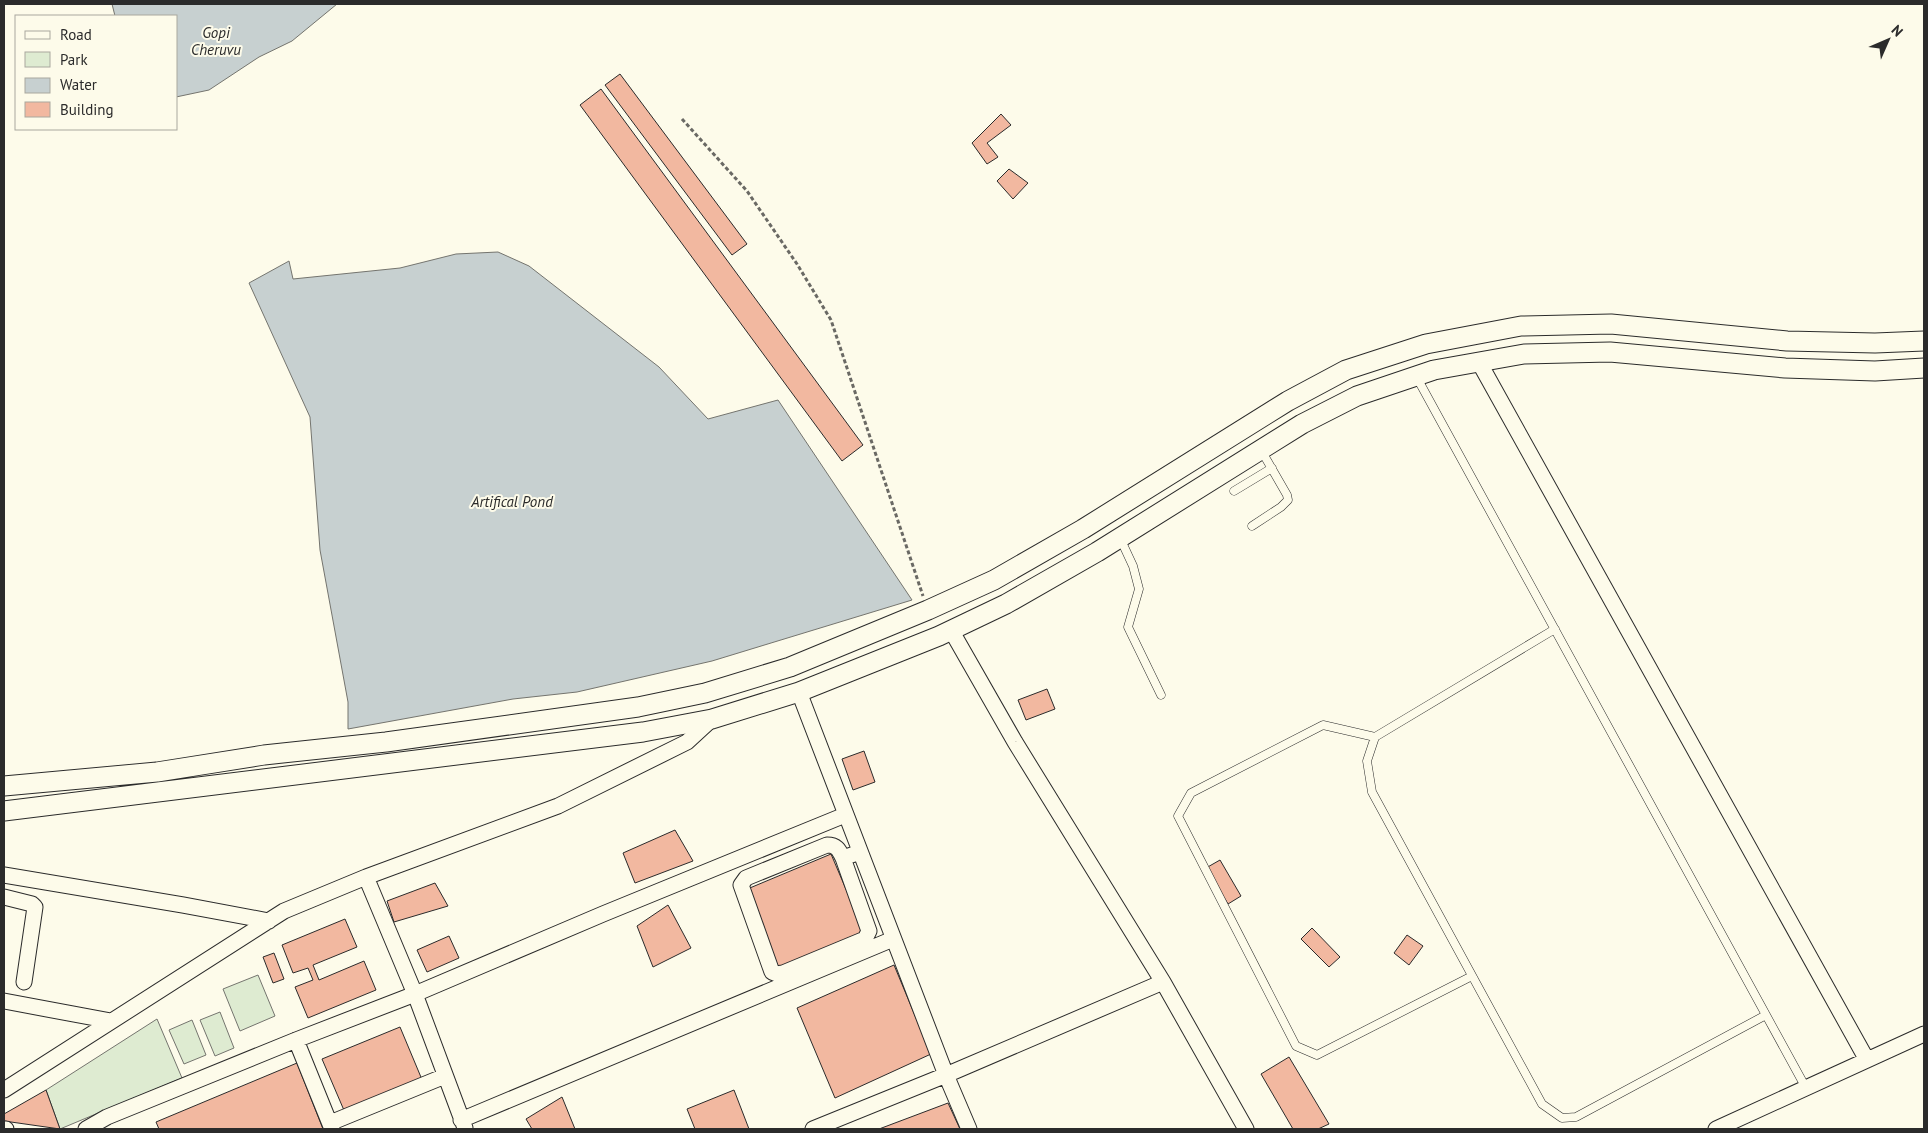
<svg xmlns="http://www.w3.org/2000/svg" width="1928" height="1133" font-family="'PT Sans',sans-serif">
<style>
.green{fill:#deebd1;stroke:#74746e}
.water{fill:#c7d0d0;stroke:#74746e}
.building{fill:#f2b8a0;stroke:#2b2b2b}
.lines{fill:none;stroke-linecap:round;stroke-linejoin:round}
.service-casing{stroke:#2b2b2b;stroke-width:9}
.minor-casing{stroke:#2b2b2b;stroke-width:17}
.tertiary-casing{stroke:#2b2b2b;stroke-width:21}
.path{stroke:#6a6964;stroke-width:3;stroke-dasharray:4 2.5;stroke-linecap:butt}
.service{stroke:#fdfbea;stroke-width:8}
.minor{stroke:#fdfbea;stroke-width:15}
.tertiary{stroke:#fdfbea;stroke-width:19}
.labels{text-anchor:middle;stroke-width:4;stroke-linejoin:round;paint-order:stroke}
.water-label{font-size:15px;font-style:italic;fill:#2b2b2b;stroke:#fdfbea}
</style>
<rect width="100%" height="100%" fill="#fdfbea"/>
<path class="green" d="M258,975L275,1016L240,1031L223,989Z
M220,1012L234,1048L215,1056L200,1020Z
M157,1019L182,1078L60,1129L46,1090Z
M192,1020L206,1055L184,1064L169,1030Z"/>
<path class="water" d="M112,4H337L292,41L259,57L209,90L176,97V16H115Z
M498,252L529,266L659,367L708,419L778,400L912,600L712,661L577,692L513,699L348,729V702L320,550L310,417L249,283L289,261L293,279L400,268L456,254Z"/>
<path class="building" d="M620,74L747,244L732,255L605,85Z
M601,89L863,445L842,461L580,105Z
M1001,114L1011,125L987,143L998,157L987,164L972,143Z
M1009,169L1028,183L1013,199L997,181Z
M1047,689L1055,709L1026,720L1018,700Z
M864,751L875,782L853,790L842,759Z
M675,830L693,861L635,883L623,853Z
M831,854L865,934L779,970L745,890Z
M1220,860L1241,896L1228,904L1206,868Z
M435,883L448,906L394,922L387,901Z
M668,905L691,948L653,967L637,926Z
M345,919L357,947L313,965L319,980L364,961L376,990L308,1018L295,987L313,980L308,968L293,973L282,945Z
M1312,928L1340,957L1329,967L1301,939Z
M1407,935L1423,946L1409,965L1394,953Z
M449,936L459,958L427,972L417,950Z
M274,953L284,979L273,983L263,957Z
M894,965L931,1054L835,1098L797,1008Z
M400,1027L423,1082L346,1115L322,1059Z
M1289,1057L1329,1124L1318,1129H1293L1261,1074Z
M297,1063L323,1129H159L156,1122Z
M46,1090L60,1129L4,1121V1114Z
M734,1090L749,1129H695L687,1109Z
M562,1097L575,1129H532L526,1119Z
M948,1103L960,1129H879Z"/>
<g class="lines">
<g class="service-casing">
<path id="service" d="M1416,376L1806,1088
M1234,491L1272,468
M1252,526L1281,507L1288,500L1287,495L1261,450
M1120,538L1133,566L1139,589L1128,627L1161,695
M1555,629L1375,737L1367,761L1372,792L1542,1104L1562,1118L1576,1117L1766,1015
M1375,737L1323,725L1191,793L1178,816L1296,1046L1317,1055L1472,976"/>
</g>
<g class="minor-casing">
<path id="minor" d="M1479,362L1867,1060
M951,630L1015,742L1163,982L1246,1129
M799,692L946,1075L969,1129
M843,858L869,931L865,939L783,973L777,974L772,972L741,885L746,878L827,845C837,845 839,850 843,858L860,852
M4,875L183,905L269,921
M366,877L415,994L465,1128
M4,897L32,904L35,907L24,982
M4,1001L111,1021
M296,1040L332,1129
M4,1090L284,911L366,877L558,806L687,742L712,719
M461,1120L893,939
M330,1123L445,1076
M4,1129H6
M86,1129L107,1117L296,1040L415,994L603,914L845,815
M813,1129L946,1075L1163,982
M1716,1129L1924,1034"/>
</g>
<g class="tertiary-casing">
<path id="tertiary" d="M4,786L157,772L264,755L386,742L638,707L705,693L790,667L928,610L994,580L1083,529L1288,401L1346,370L1426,344L1521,326L1611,324L1787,341L1875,343L1924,341
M4,811L643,732L712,719L799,692L939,636L1006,604L1097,552L1302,424L1357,396L1434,370L1524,354L1610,352L1785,368L1875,371L1924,368"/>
</g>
<path class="path" d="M682,119L747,191L797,264L831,320L923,596"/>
<use href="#service" class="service"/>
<use href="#minor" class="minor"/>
<use href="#tertiary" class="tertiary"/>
</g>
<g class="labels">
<g class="water-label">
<text x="216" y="38">Gopi<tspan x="216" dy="17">Cheruvu</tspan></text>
<text x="512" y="507">Artifical Pond</text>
</g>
</g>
<rect width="1928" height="1133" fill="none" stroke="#2b2b2b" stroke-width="10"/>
<rect x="15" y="15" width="162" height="115" fill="#fdfbea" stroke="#a9a89e"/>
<rect x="25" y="31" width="25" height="8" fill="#fdfbea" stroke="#a9a89e"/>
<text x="60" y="40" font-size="15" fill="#2b2b2b">Road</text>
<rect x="25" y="52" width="25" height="15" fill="#deebd1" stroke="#a9a89e"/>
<text x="60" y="65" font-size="15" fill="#2b2b2b">Park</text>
<rect x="25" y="78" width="25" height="15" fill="#c7d0d0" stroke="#a9a89e"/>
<text x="60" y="90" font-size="15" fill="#2b2b2b">Water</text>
<rect x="25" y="102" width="25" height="15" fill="#f2b8a0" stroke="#a9a89e"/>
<text x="60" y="115" font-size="15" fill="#2b2b2b">Building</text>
<g transform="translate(1888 40) rotate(45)" stroke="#fdfbea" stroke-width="4" paint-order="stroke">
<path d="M0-4L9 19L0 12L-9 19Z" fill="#2b2b2b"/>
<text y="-8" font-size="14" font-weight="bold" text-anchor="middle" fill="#2b2b2b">N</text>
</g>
</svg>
